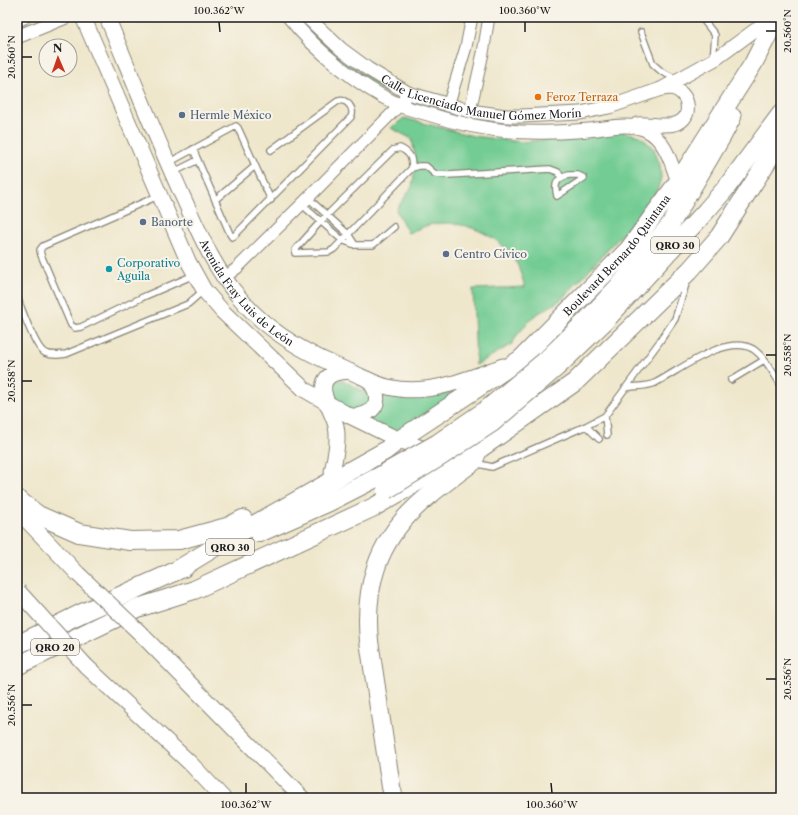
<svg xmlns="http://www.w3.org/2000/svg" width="798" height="815" font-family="'Libre Caslon Text',serif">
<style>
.green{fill:#72cc93;stroke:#477458}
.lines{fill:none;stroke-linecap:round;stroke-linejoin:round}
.service-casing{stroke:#868274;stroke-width:8}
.minor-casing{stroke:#868274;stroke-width:13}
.tertiary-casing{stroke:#868274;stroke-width:15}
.secondary-casing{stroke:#868274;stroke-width:17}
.trunk-casing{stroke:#868274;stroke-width:20}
.service{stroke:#fff;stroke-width:5.5}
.minor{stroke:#fff;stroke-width:11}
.tertiary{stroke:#fff;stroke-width:13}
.secondary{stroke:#fff;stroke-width:15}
.trunk{stroke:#fff;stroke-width:18}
.secondary-bridge-casing{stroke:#868274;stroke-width:17;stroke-linecap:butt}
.trunk-bridge-casing{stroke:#868274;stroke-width:20;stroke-linecap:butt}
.secondary-bridge{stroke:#fff;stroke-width:15}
.trunk-bridge{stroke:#fff;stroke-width:18}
.ticks{fill:none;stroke:#1c1c1c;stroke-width:1.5}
.food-dot{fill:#e8710a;stroke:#f7f3e8;stroke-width:1.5}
.service-dot{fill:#5c6f8a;stroke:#f7f3e8;stroke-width:1.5}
.culture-dot{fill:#0f9aa8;stroke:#f7f3e8;stroke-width:1.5}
.labels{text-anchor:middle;stroke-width:4;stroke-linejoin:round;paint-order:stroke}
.shield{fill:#f7f3e8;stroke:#5e5c59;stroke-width:1}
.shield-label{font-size:10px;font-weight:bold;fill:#1c1c1c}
.street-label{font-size:11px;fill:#1c1c1c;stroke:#f7f3e8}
.food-label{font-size:11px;fill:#c56008;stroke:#f7f3e8;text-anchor:start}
.service-label{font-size:11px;fill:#4e5e75;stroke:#f7f3e8;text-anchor:start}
.culture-label{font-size:11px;fill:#0d838f;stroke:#f7f3e8;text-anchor:start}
.neatline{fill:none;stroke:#1c1c1c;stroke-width:1.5}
.ticks-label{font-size:10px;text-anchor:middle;fill:#1c1c1c}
</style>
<rect width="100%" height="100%" fill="#f7f3e8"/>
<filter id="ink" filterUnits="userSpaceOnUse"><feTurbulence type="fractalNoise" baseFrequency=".025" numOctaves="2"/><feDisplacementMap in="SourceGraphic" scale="8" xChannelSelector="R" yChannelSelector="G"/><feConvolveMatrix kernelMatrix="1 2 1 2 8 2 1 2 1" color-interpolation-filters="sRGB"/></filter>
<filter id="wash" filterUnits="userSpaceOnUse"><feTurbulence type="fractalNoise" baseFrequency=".012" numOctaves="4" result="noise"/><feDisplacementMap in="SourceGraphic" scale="16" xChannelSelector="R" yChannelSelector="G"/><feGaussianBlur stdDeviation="0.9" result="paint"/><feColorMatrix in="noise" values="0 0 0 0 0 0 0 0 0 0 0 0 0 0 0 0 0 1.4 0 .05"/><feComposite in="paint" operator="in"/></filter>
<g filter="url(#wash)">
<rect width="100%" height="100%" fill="#efe7cc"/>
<path class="green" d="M294,17H300C322,47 358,72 390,91L387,94L326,52Z
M404,118L473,136L521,142L566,138L621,131L640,136L654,149L660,165L661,178L656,195L618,239L561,300L534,316L518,334L512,344L476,365L473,289L525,287C522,278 519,266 514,258C498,235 462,219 434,224C426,225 416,230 408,233L396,210L412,187L416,162L412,139L391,128Z
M340,379L369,394L408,398L443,394L476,385L393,432L328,401L327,382Z"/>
</g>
<g filter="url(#ink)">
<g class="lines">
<g class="service-casing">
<path id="service" d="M500,17H574
M701,17L715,35L713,60
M641,32L653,64L662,72L677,79
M400,148C410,153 412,157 412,168L334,249L329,252L295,253V250L321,221L393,150Z
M193,149L230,234L232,237L234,236L351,117C355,109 347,98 338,101L271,150
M168,163L236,126L238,128L271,200
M412,168L419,166H426L435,174L448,175L550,169L558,172L561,177
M172,173L198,160
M569,175H578L584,178L557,196C554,184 556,178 569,175Z
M158,196L43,246L40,250L41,255L71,325L75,328L81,327L143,297L194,275
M308,198L348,234L355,245
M215,200L255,166
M301,204L342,240L355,245H373L394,227
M17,297C22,309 35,348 45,353C52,356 59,355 66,354L188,304L204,290
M731,380L764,360
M625,388C634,386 647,387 655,383C679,371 726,333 753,349C765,357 773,373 781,385
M605,416L607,435
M586,426L599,439
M475,463L492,467L586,426L605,416L660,341L675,319L687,281"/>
</g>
<g class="minor-casing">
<path id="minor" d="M448,106L466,47L472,17
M470,111L483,53L489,17
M224,278L237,268L308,198L400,105L408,93"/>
</g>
<g class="tertiary-casing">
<g id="tertiary">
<path d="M289,17C316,51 360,87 399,105C408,109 419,111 428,114C470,128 509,134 553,132C565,132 577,131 589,130C609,128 627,122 646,130C666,140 671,163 678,182"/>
<path id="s1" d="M307,17L341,49L368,69L408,93L470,111L506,116H521L580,113L609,107L661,89L717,58L773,17"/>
<path d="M17,20L24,17"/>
<path d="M17,37L66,17"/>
<path d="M637,124C649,123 663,127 675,124C695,119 689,90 671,88C668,88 664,89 661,89"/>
</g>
</g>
<g class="secondary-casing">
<g id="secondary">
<path d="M83,17L188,261L204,290L222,311L305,390L350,416L399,440L433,452"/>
<path id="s2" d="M107,17C132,77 156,138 183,197C199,232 213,267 239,297C264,328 298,349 335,365C343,369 352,372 360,376C369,380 378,385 388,387C427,397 467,379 503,366"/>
<path d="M350,416C364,417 380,410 376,393C375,389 372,385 370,381"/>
<path d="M332,472C335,457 339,441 336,426C333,412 313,385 331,375C336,372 343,372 349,371"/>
<path d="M17,510L78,574"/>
<path d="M139,632L302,798"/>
<path d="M86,666L191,764L223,798"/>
</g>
</g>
<g class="trunk-casing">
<g id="trunk">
<path d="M545,361L587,320L619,286L670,225L722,136L732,117"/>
<path d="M558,366L605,321L706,211L726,188L781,114"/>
<path d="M17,499L38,515L79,533L130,541L179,540L227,527L243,519"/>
<path d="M259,533L329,502L378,477"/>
<path id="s3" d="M174,572L225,541L385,451L399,440L521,359L629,249L678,182L753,64L777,17"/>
<path d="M141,607L194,590L374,507L455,460L478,450L575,382L690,270L719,237L770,157L781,136"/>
<path d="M17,645L80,614L185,567"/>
<path d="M17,666L137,608"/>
<path d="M394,798L391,787L369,641C364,587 377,543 417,506C434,490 454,476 473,462L477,453"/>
</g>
</g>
<use href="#service" class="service"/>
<use href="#minor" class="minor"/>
<use href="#tertiary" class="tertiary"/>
<use href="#secondary" class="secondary"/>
<use href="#trunk" class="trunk"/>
<g class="secondary-bridge-casing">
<path id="secondary-bridge" d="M78,574L139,632
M18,591L86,666"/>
</g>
<g class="trunk-bridge-casing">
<path id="trunk-bridge" d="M378,477L438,443L486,410L545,361
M386,490L443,455L492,423L558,366"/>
</g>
<use href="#secondary-bridge" class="secondary-bridge"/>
<use href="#trunk-bridge" class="trunk-bridge"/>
</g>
</g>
<path class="ticks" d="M219,22L220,32M525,22V32M766,31H776M22,57H32M766,355H776M22,381H32M766,679H776M22,705H32M246,783V793M551,783L552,793"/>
<circle class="food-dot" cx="538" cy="97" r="4"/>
<g class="service-dot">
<circle cx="182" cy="115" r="4"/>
<circle cx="143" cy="222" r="4"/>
<circle cx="446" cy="254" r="4"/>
</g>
<circle class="culture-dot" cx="109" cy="269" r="4"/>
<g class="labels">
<g class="shield">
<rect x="651" y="237" width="48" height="16" rx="3"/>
<rect x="206" y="539" width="48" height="16" rx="3"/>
<rect x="31" y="639" width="48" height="16" rx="3"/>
</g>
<g class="shield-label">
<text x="675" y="249">QRO 30</text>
<text x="230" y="551">QRO 30</text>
<text x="55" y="651">QRO 20</text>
</g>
<g class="street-label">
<text dy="4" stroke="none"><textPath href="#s1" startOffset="200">Calle Licenciado Manuel Gómez Morín</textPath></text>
<text dy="4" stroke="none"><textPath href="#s3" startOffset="549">Boulevard Bernardo Quintana</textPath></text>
<text dy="4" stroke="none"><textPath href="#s2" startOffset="312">Avenida Fray Luis de León</textPath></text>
</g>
<g class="food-label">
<text x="546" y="101">Feroz Terraza</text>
</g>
<g class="service-label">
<text x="190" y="119">Hermle México</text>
<text x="151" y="226">Banorte</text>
<text x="454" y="258">Centro Cívico</text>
</g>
<g class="culture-label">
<text x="117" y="267">Corporativo<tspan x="117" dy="13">Aguila</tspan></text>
</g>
</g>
<rect width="798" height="815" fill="none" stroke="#f7f3e8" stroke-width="44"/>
<g transform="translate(58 58) rotate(358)"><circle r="19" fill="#f7f3e8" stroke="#9f9d96"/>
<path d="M0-3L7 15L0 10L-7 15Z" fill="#c8321e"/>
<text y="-6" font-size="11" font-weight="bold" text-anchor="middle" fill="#1c1c1c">N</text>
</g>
<rect x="22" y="22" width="754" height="771" class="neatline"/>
<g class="ticks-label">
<text x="219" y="14">100.362°W</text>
<text x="525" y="14">100.360°W</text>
<text transform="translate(787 31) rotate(-90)" y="4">20.560°N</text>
<text transform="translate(11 57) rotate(-90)" y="4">20.560°N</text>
<text transform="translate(787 355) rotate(-90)" y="4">20.558°N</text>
<text transform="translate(11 381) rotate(-90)" y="4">20.558°N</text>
<text transform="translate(787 679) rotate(-90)" y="4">20.556°N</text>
<text transform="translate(11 705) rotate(-90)" y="4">20.556°N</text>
<text x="246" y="808">100.362°W</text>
<text x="552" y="808">100.360°W</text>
</g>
</svg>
